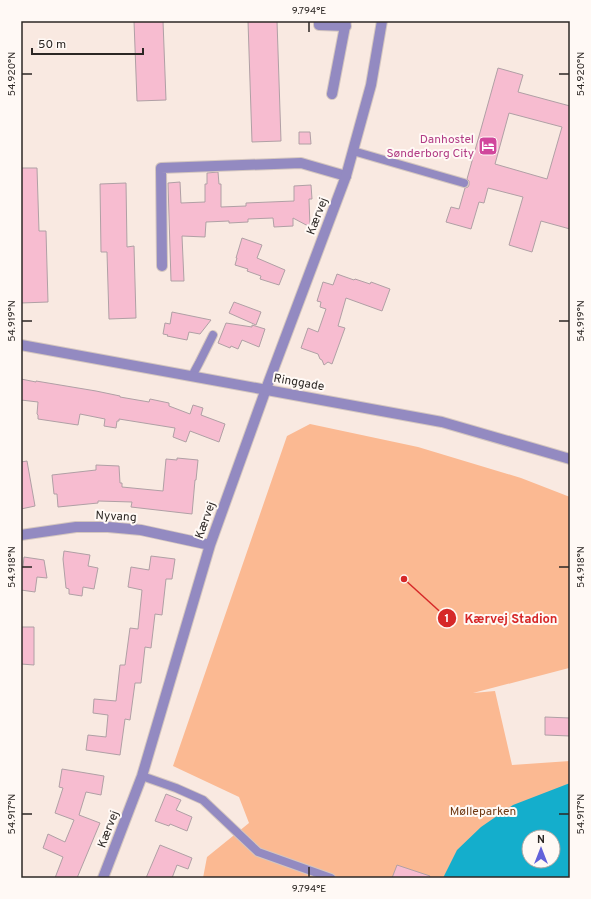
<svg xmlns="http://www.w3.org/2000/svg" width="591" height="899" font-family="Overpass,sans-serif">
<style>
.green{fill:#fbb992;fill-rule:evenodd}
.water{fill:#14aecc;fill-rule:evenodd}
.building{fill:#f7bcd0;stroke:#b0a0a5;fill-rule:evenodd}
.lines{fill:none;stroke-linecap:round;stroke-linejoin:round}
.service-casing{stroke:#d4c6bf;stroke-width:10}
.minor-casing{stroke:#d4c6bf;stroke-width:12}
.tertiary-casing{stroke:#d4c6bf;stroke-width:12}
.service{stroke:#938ac1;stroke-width:8}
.minor{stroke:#938ac1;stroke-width:10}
.tertiary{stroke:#938ac1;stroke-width:10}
.ticks{fill:none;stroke:#2c2724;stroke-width:1.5}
.labels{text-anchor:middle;stroke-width:4;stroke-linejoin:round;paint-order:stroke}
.hotel-label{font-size:12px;fill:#b23c85;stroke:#fff9f5;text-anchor:end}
.street-label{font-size:12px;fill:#2c2724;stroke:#fff9f5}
.park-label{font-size:12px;fill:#713b15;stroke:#fff9f5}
.leader{fill:none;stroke:#d62828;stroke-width:1.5}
.callout-dot{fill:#d62828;stroke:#fff9f5;stroke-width:1.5}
.mark-label{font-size:12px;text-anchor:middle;font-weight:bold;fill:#fff}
.callout-label{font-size:13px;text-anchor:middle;font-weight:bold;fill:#d62828;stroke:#fff9f5;stroke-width:4;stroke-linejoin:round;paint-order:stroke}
.neatline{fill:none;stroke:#2c2724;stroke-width:1.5}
.ticks-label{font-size:10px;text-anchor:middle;fill:#2c2724}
</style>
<rect width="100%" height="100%" fill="#f9e9e1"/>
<path class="green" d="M310,424L418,447L521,478L570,497V662L569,668L473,693L495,691L512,765L570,761V878H203L207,857L249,823L239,797L173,766L287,436ZM529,837H553V861H529Z"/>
<path class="water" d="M570,783V878H443L457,850L481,827L513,805ZM529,837H553V861H529Z"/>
<path class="building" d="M134,21H163L166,100L137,101Z
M248,21H277L281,141L252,142Z
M498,68L523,75L518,92L570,106V229L541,221L532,252L509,245L523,197L488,188L484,203L479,202L471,229L446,222L451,207L459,209L465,188L468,187L469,185V181L467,179ZM509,113L562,127L547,179L495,164Z
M299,132H310L311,144H299Z
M21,168H37L39,231H46L48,302L21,303Z
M218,172L219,184H221V207L246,206V203L294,201V186L311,185L312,199H309L310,227L293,218V226L274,227L273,218L248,219V222L229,223V221L206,222L205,237L182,236L184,281H171L168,183L180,182L181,203L205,202V184H207V173Z
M126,183L127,247L134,246L136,318L109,319L107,252H101L100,184Z
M242,238L262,245L257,258L285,270L279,285L260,279L261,276L247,271L248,269L235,265L237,258H236Z
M337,274L354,280L355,279L370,284L371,282L390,289L382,311L346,298L338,326L345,328L332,364L328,362L324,365L322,360L320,359L318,354L301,348L308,328L318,332L326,309L320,307L321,302L317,301L323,282L333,285Z
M234,302L261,312L256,325L229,313Z
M172,312L211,320L200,334L189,332L187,340L167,336L168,335L163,334L165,323L170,324Z
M226,323L252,327V325L265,329L259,347L242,340L238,349L231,346L230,348L218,343Z
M21,379L36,382V381L96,391L120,396V397L149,402L150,399L169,403V406L190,414L193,405L203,408L201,415L225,424L219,442L190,431L186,442L173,437L175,428L119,419V421H117L116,428L104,426L105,419L80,414L78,425L38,419V415L37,414L38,402L21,400Z
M177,458L198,460L196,480H195L192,514L131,507L132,502L98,501V503L58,507L57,494H54L52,475L96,470V465L119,466L120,483H122V487L163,491L166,459L177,460Z
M27,461L35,506L21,509V462Z
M64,551L90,555L88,566L98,568L94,589L83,587L82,596L69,594V589L66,588L63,559Z
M151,556L175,559L172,579H166L162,615L155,614L151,648L145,647L141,683H135L130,720L125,719L120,755L86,750L88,735L106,737L108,715L93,713L94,699L116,701L120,665H125L130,628L138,629L142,590L128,587L131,567L149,570Z
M24,557L44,560L47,578L37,577L35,592L21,590V567H23Z
M21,627H34V665L21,664Z
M545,717L570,718V736L545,735Z
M62,769L104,776L101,795L86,792L79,815L100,823L77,878H55L63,857L43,848L48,834L65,842L74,820L55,813L63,788L59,787Z
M166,794L181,800L176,810L192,817L187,831L170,824L169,826L155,821Z
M160,845L192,858L188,869L177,865L172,878H146Z
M397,865L430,876L429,878H392Z"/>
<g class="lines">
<g class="service-casing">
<path id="service" d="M353,151L464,183
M192,376L199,363L213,335
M142,776L176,788L203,800L258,852L331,878"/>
</g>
<g class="minor-casing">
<path id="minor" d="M319,21V25L346,26
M332,94L346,21
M162,266L161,168L301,163L346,176
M21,535L76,527H108L141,530L210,545
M103,878L142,776L210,545L266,389"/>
</g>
<g class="tertiary-casing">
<path id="tertiary" d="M21,345L442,422L570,459
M266,389L346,176L371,85L382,21"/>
</g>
<use href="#service" class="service"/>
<use href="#minor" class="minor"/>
<use href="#tertiary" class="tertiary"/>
</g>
<path class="ticks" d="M309,22V32M22,74H32M559,74H569M22,321H32M559,321H569M22,567H32M559,567H569M22,814H32M559,814H569M309,867V877"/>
<defs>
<g id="hotel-square" transform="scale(1)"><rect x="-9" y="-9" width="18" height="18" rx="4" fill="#d1479c" stroke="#fff9f5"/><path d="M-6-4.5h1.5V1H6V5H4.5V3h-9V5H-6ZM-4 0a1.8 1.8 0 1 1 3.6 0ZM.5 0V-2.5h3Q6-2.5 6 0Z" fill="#fff"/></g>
</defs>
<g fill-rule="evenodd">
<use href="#hotel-square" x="488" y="146"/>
</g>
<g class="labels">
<g class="hotel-label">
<text x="474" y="143">Danhostel<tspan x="474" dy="14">Sønderborg City</tspan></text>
</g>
<g class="street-label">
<text transform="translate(317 216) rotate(-69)" y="4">Kærvej</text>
<text transform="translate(299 382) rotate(10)" y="4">Ringgade</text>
<text transform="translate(116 516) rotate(3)" y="4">Nyvang</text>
<text transform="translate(205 520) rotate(-70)" y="4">Kærvej</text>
<text transform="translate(108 829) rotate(-69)" y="4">Kærvej</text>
</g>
<g class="park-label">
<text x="483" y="815">Mølleparken</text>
</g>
</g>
<path class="leader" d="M404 579L447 618"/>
<g class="callout-dot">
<circle cx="404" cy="579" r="4"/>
<circle cx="447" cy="618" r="10"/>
</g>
<g class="mark-label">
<text x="447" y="622">1</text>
</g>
<g class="callout-label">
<text x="511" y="623">Kærvej Stadion</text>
</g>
<rect width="591" height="899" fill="none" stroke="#fff9f5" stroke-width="44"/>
<g transform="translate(541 849)"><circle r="19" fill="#fff9f5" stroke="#aba5a1"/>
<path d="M0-3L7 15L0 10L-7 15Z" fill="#6262da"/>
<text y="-6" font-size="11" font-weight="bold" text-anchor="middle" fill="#2c2724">N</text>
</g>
<path d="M32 48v6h111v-6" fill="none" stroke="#2c2724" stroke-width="2"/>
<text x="38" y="48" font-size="12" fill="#2c2724" stroke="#fff9f5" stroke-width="3" paint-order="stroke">50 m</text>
<rect x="22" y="22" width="547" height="855" class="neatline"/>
<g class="ticks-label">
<text x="309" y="14">9.794°E</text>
<text transform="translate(11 74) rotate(-90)" y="4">54.920°N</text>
<text transform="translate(580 74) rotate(-90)" y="4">54.920°N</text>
<text transform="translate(11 321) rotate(-90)" y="4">54.919°N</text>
<text transform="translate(580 321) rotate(-90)" y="4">54.919°N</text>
<text transform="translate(11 567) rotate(-90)" y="4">54.918°N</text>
<text transform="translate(580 567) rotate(-90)" y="4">54.918°N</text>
<text transform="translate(11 814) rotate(-90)" y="4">54.917°N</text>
<text transform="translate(580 814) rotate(-90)" y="4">54.917°N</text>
<text x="309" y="892">9.794°E</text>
</g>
</svg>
